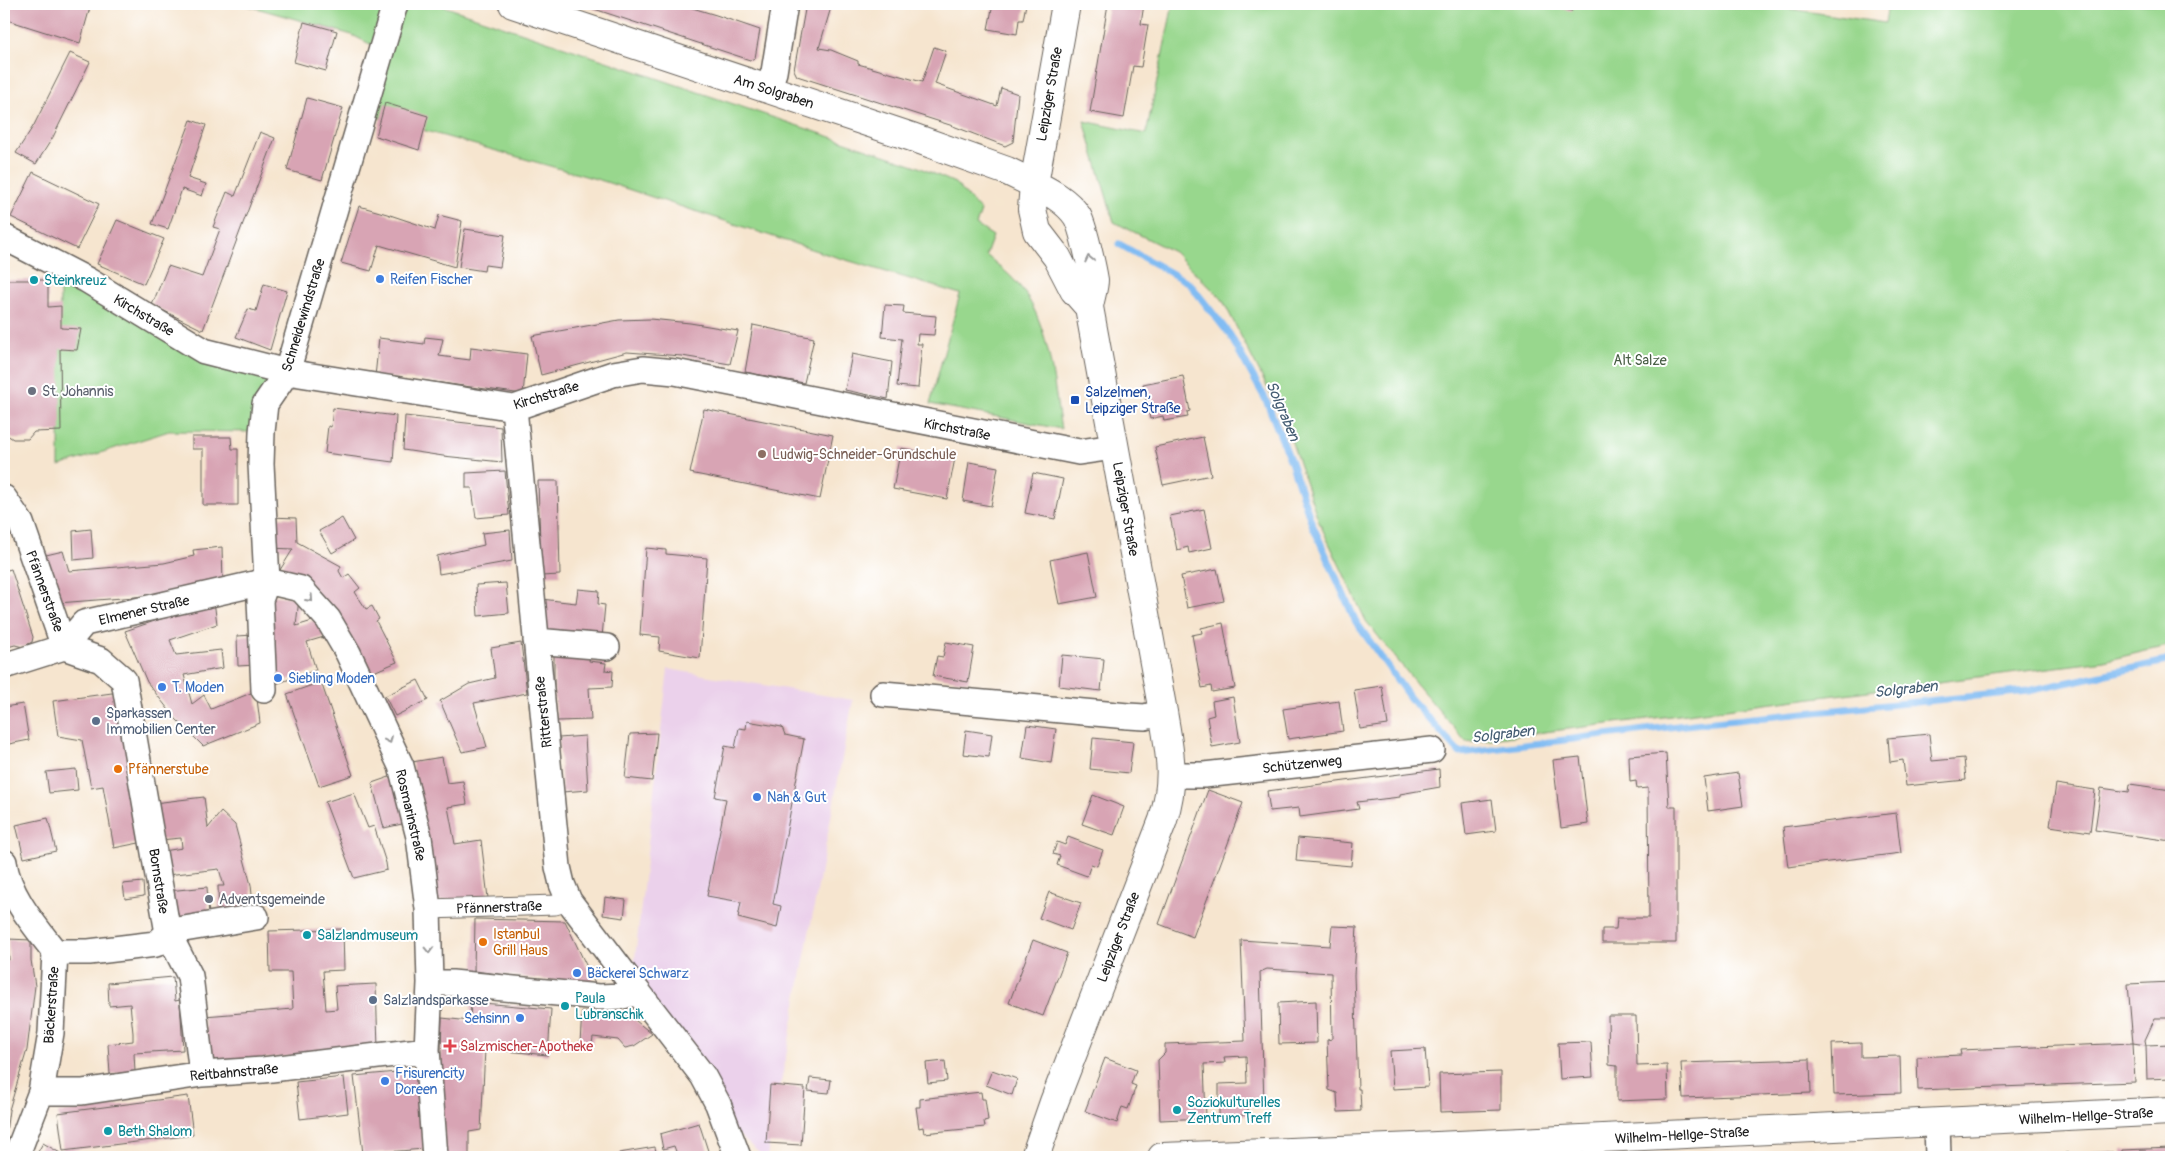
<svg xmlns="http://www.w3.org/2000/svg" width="2175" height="1161" font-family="Pangolin,sans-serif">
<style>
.built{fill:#ebd1eb}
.green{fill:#98d78d;stroke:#5a7a54}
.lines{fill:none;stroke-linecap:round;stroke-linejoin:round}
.stream{stroke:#81bcf3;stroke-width:7}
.building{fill:#d8a4b4}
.pedestrian-casing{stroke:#68625b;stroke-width:21}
.minor-casing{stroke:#68625b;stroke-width:28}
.tertiary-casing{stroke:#68625b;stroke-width:30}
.secondary-casing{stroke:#68625b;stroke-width:30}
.pedestrian{stroke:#fff;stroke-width:19}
.minor{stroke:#fff;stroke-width:25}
.tertiary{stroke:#fff;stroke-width:28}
.secondary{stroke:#fff;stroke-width:28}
.oneway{stroke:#999}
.shop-dot{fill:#3f7fe0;stroke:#fff;stroke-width:2}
.culture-dot{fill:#0f9aa8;stroke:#fff;stroke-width:2}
.worship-dot{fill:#6b7280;stroke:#fff;stroke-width:2}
.transit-dot{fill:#1a4fb4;stroke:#fff;stroke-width:2}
.education-dot{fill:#8d6e63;stroke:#fff;stroke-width:2}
.service-dot{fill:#5c6f8a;stroke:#fff;stroke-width:2}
.food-dot{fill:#e8710a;stroke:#fff;stroke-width:2}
.health-dot{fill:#e0444e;stroke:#fff;stroke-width:2}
.labels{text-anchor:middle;stroke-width:4;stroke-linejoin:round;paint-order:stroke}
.street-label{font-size:14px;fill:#1c1c1c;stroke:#fff}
.shop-label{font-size:14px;fill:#366cbe;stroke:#fff;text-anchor:start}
.culture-label{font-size:14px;fill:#0d838f;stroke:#fff;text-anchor:start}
.park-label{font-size:14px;fill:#475d44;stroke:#fff}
.worship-label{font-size:14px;fill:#5b616d;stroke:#fff;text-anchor:start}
.transit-label{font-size:14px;fill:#164399;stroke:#fff;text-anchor:start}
.education-label{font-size:14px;fill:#785e54;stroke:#fff;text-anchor:start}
.service-label{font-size:14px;fill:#4e5e75;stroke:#fff;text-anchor:start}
.food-label{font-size:14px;fill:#c56008;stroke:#fff;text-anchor:start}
.health-label{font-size:14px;fill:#be3a42;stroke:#fff;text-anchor:start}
.water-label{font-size:15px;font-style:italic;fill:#445c72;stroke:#fff}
</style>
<rect width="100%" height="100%" fill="#fff"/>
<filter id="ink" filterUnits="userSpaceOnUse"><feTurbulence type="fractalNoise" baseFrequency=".02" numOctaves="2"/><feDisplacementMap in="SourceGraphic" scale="10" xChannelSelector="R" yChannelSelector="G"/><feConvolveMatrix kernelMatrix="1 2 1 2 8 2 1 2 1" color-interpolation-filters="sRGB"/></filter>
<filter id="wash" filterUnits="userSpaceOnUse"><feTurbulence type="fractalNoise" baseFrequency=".0096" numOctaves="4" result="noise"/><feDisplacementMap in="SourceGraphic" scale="20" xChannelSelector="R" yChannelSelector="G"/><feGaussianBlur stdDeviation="1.12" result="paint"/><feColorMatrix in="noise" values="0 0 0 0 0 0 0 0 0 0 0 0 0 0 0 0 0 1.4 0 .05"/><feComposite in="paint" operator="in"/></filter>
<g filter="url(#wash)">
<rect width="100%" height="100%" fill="#f6e5cf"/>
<path class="built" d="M668,669L853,700L767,1157H764L734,1131L633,976Z"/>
<path class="green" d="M242,4H437L914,165L955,183L981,211L976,225L993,236L986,255C998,265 1012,276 1022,289C1051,329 1053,383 1061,429L930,404L960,294L823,253L603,181L373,116L388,53L352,35Z
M1173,4H1756L1885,23L1888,4H2171V645L2104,661L1466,742L1419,687L1366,621L1319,522L1285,422L1222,299L1174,252L1114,222L1084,121L1146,134Z
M60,282L108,299L272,379L258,432L169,431L59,466Z"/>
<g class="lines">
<path class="stream" d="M1119,244L1189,283L1230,335L1266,400L1291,462L1312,524L1356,622L1410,698L1460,753L1694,724L2028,691L2171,660"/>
</g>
<g id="blocks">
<path class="building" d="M4,4H91L80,43L4,19Z
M579,4H679L716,15L760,30L755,58L750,60Z
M806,4H832L819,48L831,50L858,61V64L922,82L934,47L946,51L935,84L997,106L1001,88L1018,94L1013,142L1005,146L953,126L797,76L794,70Z
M993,4H1026L1023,20H1019L1017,34L988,29Z
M1108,4H1144L1141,24L1148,25L1141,67L1133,66L1124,118L1090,112Z
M1541,4H1573L1572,11Z
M304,22L337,31L326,71L294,62Z
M70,53L90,62L53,137L36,164L16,153L34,125Z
M307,98L343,108L322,180L287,170Z
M385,103L428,116L419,150L376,136Z
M191,120L206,125L188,178L206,184L202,196L182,189L168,229L152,224Z
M260,132L275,138L203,330L152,305L168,266L202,277L220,229L213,227L227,192L235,196Z
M33,172L99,204L77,249L11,217Z
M359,206L387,214L435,230L439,215L462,221L455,267L379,245L371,271L341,263Z
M117,220L164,239L144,284L97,264Z
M465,229L505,235L500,267L485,265L484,271L459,267Z
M4,280H48V307L61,306V328L81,329L77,350L60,349L61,431L34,432L28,439H13L4,433Z
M264,284L287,291L270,350L236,337L248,309L256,311Z
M885,305L904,306L903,313L936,316L934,335L918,334L917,344H922L918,388L897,386L902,339L882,337Z
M650,319L690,323L738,331L730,364L682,356L627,352L541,375L532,336L619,320Z
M753,325L814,338L804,383L745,372Z
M425,337L443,339L439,356L470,360L471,347L527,354L523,394L419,380L375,377L379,338L424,344Z
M852,354L892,362L888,399L845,390Z
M1183,376L1190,411L1187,412L1188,417L1164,421L1163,416L1150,419L1143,384Z
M333,408L396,416L393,462L325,453L328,426L331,427Z
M704,409L833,435L820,499L690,473Z
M405,416L501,427L502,462L443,456L403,450Z
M192,437H231L232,449H238V505H203V449H192Z
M1203,437L1211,475L1163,485L1155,447Z
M901,448L955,458L947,499L893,489Z
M969,462L998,467L991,506L963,501Z
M505,471L509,515L476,518L472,488H466V473Z
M1033,473L1063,479L1055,519L1025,513Z
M538,481H558L560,575L541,576Z
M1204,509L1212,548L1189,553L1188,547L1177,550L1170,516Z
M270,517L296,518L297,542L341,566L339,571L343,578L349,574L360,588L355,592L366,609L372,606L379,619L376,621L397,662L369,674L306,584L280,570L293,549L270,548Z
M342,518L354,540L332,553L319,531Z
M91,529L93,558L74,560L73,531Z
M510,530L512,561L439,574L437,556L484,545L482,533Z
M222,547L223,584L161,595L58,603L42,556L63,551L69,571L164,563L194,556L193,550Z
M646,548L666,550V554L707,558L700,658L659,651L660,637L640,635Z
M1088,552L1097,597L1059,604L1050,560Z
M11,569L33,637L32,642L23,647L15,645L4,648V571Z
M1217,569L1224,601L1187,608L1181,576Z
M506,583L509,613L478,616L476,585Z
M578,589L599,591L598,604L605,605L602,637L545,631L541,599L576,603Z
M269,595L299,598L296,626L319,619L324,637L307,642L316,670L270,686Z
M214,601L217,624L170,640L176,655L221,650L223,668L184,675L192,704L204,695L211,709L256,691L260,723L203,746L175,718L147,682L125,631Z
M1223,623L1235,688L1212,692L1211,686L1202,688L1192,635L1202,633L1201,628Z
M254,635L255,665L238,666L237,636Z
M946,642L974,647L968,682L933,676L937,656L943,657Z
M521,643L527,693L474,703L487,747L462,752L440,701L469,684L495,678L491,648Z
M554,655H590L589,661L606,663L605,670L613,671L612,687L589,688L591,720L557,721L554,689Z
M1062,655L1104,659L1101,691L1059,686Z
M418,680L428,700L395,716L385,696Z
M321,682L353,775L319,786L287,694Z
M1382,686L1388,725L1360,729L1354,690Z
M112,693L118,698L144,842L114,848L103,786L91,788L82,740L58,736L53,701Z
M1233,697L1240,742L1212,747L1207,717L1214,715L1212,701Z
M1339,701L1343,731L1288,739L1283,709Z
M23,704L29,740L4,745V707Z
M747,721L782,727L785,735L804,739L773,904L781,906L777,928L738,918L741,902L707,896L726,799L715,797L725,746L735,748L739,728L746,729Z
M1027,725L1056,729L1051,763L1022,758Z
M966,730L992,734L989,757L963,754Z
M657,733L652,781L625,778L630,734Z
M1929,734L1932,761L1964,758L1966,780L1906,786L1903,760L1890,762L1888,738Z
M585,736L588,790L562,792L559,738Z
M1093,738L1133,742L1129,773L1090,769Z
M1666,753L1669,807H1676V943H1602V929H1616L1617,918H1649L1648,788L1637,789L1636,781L1630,782L1629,756Z
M442,757L447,783L463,781L467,804L448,807L455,844L481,840L488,898L432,901L412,762Z
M1580,757L1588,824L1561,828L1553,760Z
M76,769L78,790L49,793L46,772Z
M1439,769L1440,787L1400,794V797L1357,802L1359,809L1300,817L1299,808L1270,811L1267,791Z
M1738,773L1743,806L1708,811L1704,778Z
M398,774L411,822L384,828L372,783Z
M2056,784L2095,790L2090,832L2050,826Z
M2130,784L2171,790V841L2095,830L2101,788L2129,792Z
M1208,790L1243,803L1193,937L1159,924Z
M354,793L368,828L374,826L386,863L387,870L354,878L325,802Z
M1093,795L1124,807L1114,835L1082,824Z
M204,797L208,828L221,812L235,825L251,885L254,915L219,917L218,886H224L219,869L167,875L164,851L182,848L181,838L160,840L154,803Z
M1492,799L1496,831L1466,835L1462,803Z
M1896,813L1901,853L1788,867L1783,827Z
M48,818L56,851L24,858L16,825Z
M1068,837L1103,850L1097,866L1091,864L1087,876L1057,865L1060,856L1053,854L1057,842L1065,845Z
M1298,838L1353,843L1351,866L1296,861Z
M143,882L144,896L125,899L123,884Z
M207,887L209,916L171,920L168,891Z
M1049,892L1081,903L1071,930L1039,918Z
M605,897L626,900L624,918L603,915Z
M475,919L565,921L596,986L474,971Z
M1332,926L1357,927L1354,975L1358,1089H1360L1361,1111L1338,1112L1337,1093L1329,1090L1327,1040L1332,1039L1331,973L1267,969L1260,972L1264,1104L1248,1105V1115L1219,1116V1084L1247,1083L1246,1056L1224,1057L1225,1063L1204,1064L1206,1118L1160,1120L1158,1060L1165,1053V1044L1245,1041L1241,940L1330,946Z
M343,929L344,970L323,971L326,1010L337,1009L335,986L376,984L378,1049L209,1063L204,1016L293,1009L291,972H270L269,931Z
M8,939L31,940V960L35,986L27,1050L9,1110L5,1140L4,960H9Z
M1033,940L1067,953L1043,1016L1009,1003Z
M173,977L175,1001L180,1000L183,1050L134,1053L135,1072L110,1074L108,1044L133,1041V1033L130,1004L109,1006L108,983Z
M2171,982V1018H2155L2145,1040L2146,1045L2133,1043L2128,984Z
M1316,1001L1317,1043L1279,1044L1278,1003Z
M471,1002L551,1009L548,1055L485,1049L481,1130L469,1132V1157H445L440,1082L442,1018L470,1021Z
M582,1011L630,1016L652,1034L634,1046L625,1048L618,1040L593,1037L592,1044L580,1043Z
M1608,1016H1636L1637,1066L1667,1065L1668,1099L1617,1101V1066L1609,1065Z
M1591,1042L1593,1077L1560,1079L1558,1043Z
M1861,1043V1057L1900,1056L1901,1093L1834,1095L1832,1044Z
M2133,1043L2135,1082L1918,1090L1917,1057L1961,1055L1960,1050Z
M2171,1044V1078L2147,1079L2146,1045Z
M1425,1049L1428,1087L1393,1089L1390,1051Z
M1105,1058L1136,1070L1131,1084L1136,1086L1128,1109L1122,1107L1117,1123L1085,1111Z
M1810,1059L1811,1093L1683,1098L1681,1063Z
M945,1061L947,1081L928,1083L926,1063Z
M418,1070L424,1149L363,1154L354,1076Z
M992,1070L1017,1079L1012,1095L986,1085Z
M1501,1072V1110L1440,1112L1439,1074Z
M344,1077L348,1113L300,1119L296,1082Z
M810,1078L831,1080L829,1093L808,1091Z
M770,1085L805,1088L801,1145L766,1143Z
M981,1092L982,1099H985L988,1120L984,1121L985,1127L924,1133L923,1127L919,1128L916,1107H920V1099Z
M188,1096L193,1135L63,1151L58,1113Z
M699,1123L710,1157H678L674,1146L663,1149L660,1134Z
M43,1143L67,1157H35Z
M655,1147L657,1157H619V1153Z
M2171,1148V1157H2122V1150Z
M2113,1152V1157H2065V1153Z"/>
</g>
</g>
<g filter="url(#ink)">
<use href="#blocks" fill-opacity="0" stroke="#68625b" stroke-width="1"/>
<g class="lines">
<g class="pedestrian-casing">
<path id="pedestrian" d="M428,909L555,905L569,901"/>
</g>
<g class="minor-casing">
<path id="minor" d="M768,89L774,72L785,4
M4,237L87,280L204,351L287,372L514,408L613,374L643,369L675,372L1079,452L1114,447
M514,408L558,867L562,884L569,901L638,992
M4,498L21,523L64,647L101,660L124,680L168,933L190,976L202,1074
M536,641L607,647
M4,666L64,647L84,623L267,581L301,589L328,619L348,653L401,766L419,837L428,909L430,983L427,1050L435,1157
M264,690L260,600L267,581L261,464L262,432L265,404L287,372L395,4
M883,694L1128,716L1145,717L1163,712
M1172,775H1204L1432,750
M4,862C8,895 35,926 55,952L51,1033L41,1092L16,1157
M55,952H89L156,944L168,933L178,930L256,917
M430,983H452L599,997L623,996L638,992L703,1076L718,1104L738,1157
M41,1092H82L202,1074L263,1070L427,1050
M1937,1122L1938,1157"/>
</g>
<g class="tertiary-casing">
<path id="tertiary" d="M513,4L912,137L1007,171L1034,184"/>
</g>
<g class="secondary-casing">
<path id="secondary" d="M1066,4L1034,184L1032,209L1037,231L1057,257L1074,290L1089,307
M1034,184C1050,192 1067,201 1077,216C1083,226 1092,268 1094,280C1094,288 1090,298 1089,307L1163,712C1170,753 1176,779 1163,820L1054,1102L1035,1157
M1162,1157L1415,1147L2171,1111"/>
</g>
<use href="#pedestrian" class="pedestrian"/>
<use href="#minor" class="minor"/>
<use href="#tertiary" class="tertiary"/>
<use href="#secondary" class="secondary"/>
</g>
<defs><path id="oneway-chevron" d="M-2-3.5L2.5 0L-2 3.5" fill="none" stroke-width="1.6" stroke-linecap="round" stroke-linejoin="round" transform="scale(1.25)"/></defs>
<g class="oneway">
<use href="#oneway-chevron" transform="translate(1089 259) rotate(-103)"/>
<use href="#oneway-chevron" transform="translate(310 599) rotate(48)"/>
<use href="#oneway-chevron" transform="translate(389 740) rotate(65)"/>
<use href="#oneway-chevron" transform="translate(429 950) rotate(88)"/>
</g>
</g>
<g class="shop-dot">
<circle cx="380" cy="279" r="5"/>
<circle cx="278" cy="678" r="5"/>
<circle cx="162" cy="687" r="5"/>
<circle cx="757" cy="797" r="5"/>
<circle cx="577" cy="973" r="5"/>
<circle cx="520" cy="1018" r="5"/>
<circle cx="385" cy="1081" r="5"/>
</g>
<g class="culture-dot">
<circle cx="34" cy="280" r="5"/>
<circle cx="307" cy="935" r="5"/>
<circle cx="565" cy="1006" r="5"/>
<circle cx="1177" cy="1110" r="5"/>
<circle cx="108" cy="1131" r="5"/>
</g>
<g class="worship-dot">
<circle cx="32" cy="391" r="5"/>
<circle cx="209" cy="899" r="5"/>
</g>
<rect class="transit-dot" x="1070" y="395" width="10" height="10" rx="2.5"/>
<circle class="education-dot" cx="762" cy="454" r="5"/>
<g class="service-dot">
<circle cx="96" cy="721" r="5"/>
<circle cx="373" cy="1000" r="5"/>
</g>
<g class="food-dot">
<circle cx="118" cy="769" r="5"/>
<circle cx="483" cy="942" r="5"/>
</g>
<path class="health-dot" d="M447.5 1038.5h5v5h5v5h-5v5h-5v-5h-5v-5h5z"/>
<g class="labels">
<g class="street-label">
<text transform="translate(774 91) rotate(18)" y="5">Am Solgraben</text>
<text transform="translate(1049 94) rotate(-80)" y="5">Leipziger Straße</text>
<text transform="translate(144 315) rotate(31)" y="5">Kirchstraße</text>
<text transform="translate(303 315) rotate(-73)" y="5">Schneidewindstraße</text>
<text transform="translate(546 395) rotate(-17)" y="5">Kirchstraße</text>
<text transform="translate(957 429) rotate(11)" y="5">Kirchstraße</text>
<text transform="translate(1126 509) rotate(80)" y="5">Leipziger Straße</text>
<text transform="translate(45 591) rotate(70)" y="5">Pfännerstraße</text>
<text transform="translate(144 610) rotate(-13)" y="5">Elmener Straße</text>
<text transform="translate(543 712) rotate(-96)" y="5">Ritterstraße</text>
<text transform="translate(1302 764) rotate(-6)" y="5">Schützenweg</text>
<text transform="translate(411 815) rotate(77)" y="5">Rosmarinstraße</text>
<text transform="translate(159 881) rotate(81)" y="5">Bornstraße</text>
<text transform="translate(499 907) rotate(-2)" y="5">Pfännerstraße</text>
<text transform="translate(1118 937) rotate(-69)" y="5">Leipziger Straße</text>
<text transform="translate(51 1005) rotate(-86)" y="5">Bäckerstraße</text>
<text transform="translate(234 1072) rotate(-5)" y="5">Reitbahnstraße</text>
<text transform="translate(2086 1116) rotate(-3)" y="5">Wilhelm-Hellge-Straße</text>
<text transform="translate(1682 1135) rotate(-3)" y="5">Wilhelm-Hellge-Straße</text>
</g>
<g class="shop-label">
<text x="390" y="284">Reifen Fischer</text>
<text x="288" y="683">Siebling Moden</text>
<text x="172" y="692">T. Moden</text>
<text x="767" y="802">Nah &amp; Gut</text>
<text x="587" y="978">Bäckerei Schwarz</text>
<text x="510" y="1023" text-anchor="end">Sehsinn</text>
<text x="395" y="1078">Frisurencity<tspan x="395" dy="16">Doreen</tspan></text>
</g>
<g class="culture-label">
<text x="44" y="285">Steinkreuz</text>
<text x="317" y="940">Salzlandmuseum</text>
<text x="575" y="1003">Paula<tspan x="575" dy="16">Lubranschik</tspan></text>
<text x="1187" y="1107">Soziokulturelles<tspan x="1187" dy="16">Zentrum Treff</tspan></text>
<text x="118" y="1136">Beth Shalom</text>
</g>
<g class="park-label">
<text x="1640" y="365">Alt Salze</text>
</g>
<g class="worship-label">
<text x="42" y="396">St. Johannis</text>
<text x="219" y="904">Adventsgemeinde</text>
</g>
<g class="transit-label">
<text x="1085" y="397">Salzelmen,<tspan x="1085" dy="16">Leipziger Straße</tspan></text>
</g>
<g class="education-label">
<text x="772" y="459">Ludwig-Schneider-Grundschule</text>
</g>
<g class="service-label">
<text x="106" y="718">Sparkassen<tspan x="106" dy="16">Immobilien Center</tspan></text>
<text x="383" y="1005">Salzlandsparkasse</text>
</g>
<g class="food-label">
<text x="128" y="774">Pfännerstube</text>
<text x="493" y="939">Istanbul<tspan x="493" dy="16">Grill Haus</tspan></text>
</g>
<g class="health-label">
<text x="460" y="1051">Salzmischer-Apotheke</text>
</g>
<g class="water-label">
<text transform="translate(1283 411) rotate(67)" y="5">Solgraben</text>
<text transform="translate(1906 689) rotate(-6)" y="5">Solgraben</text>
<text transform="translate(1503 734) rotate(-7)" y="5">Solgraben</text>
</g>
</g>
<rect width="2175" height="1161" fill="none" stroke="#fff" stroke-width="20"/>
</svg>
